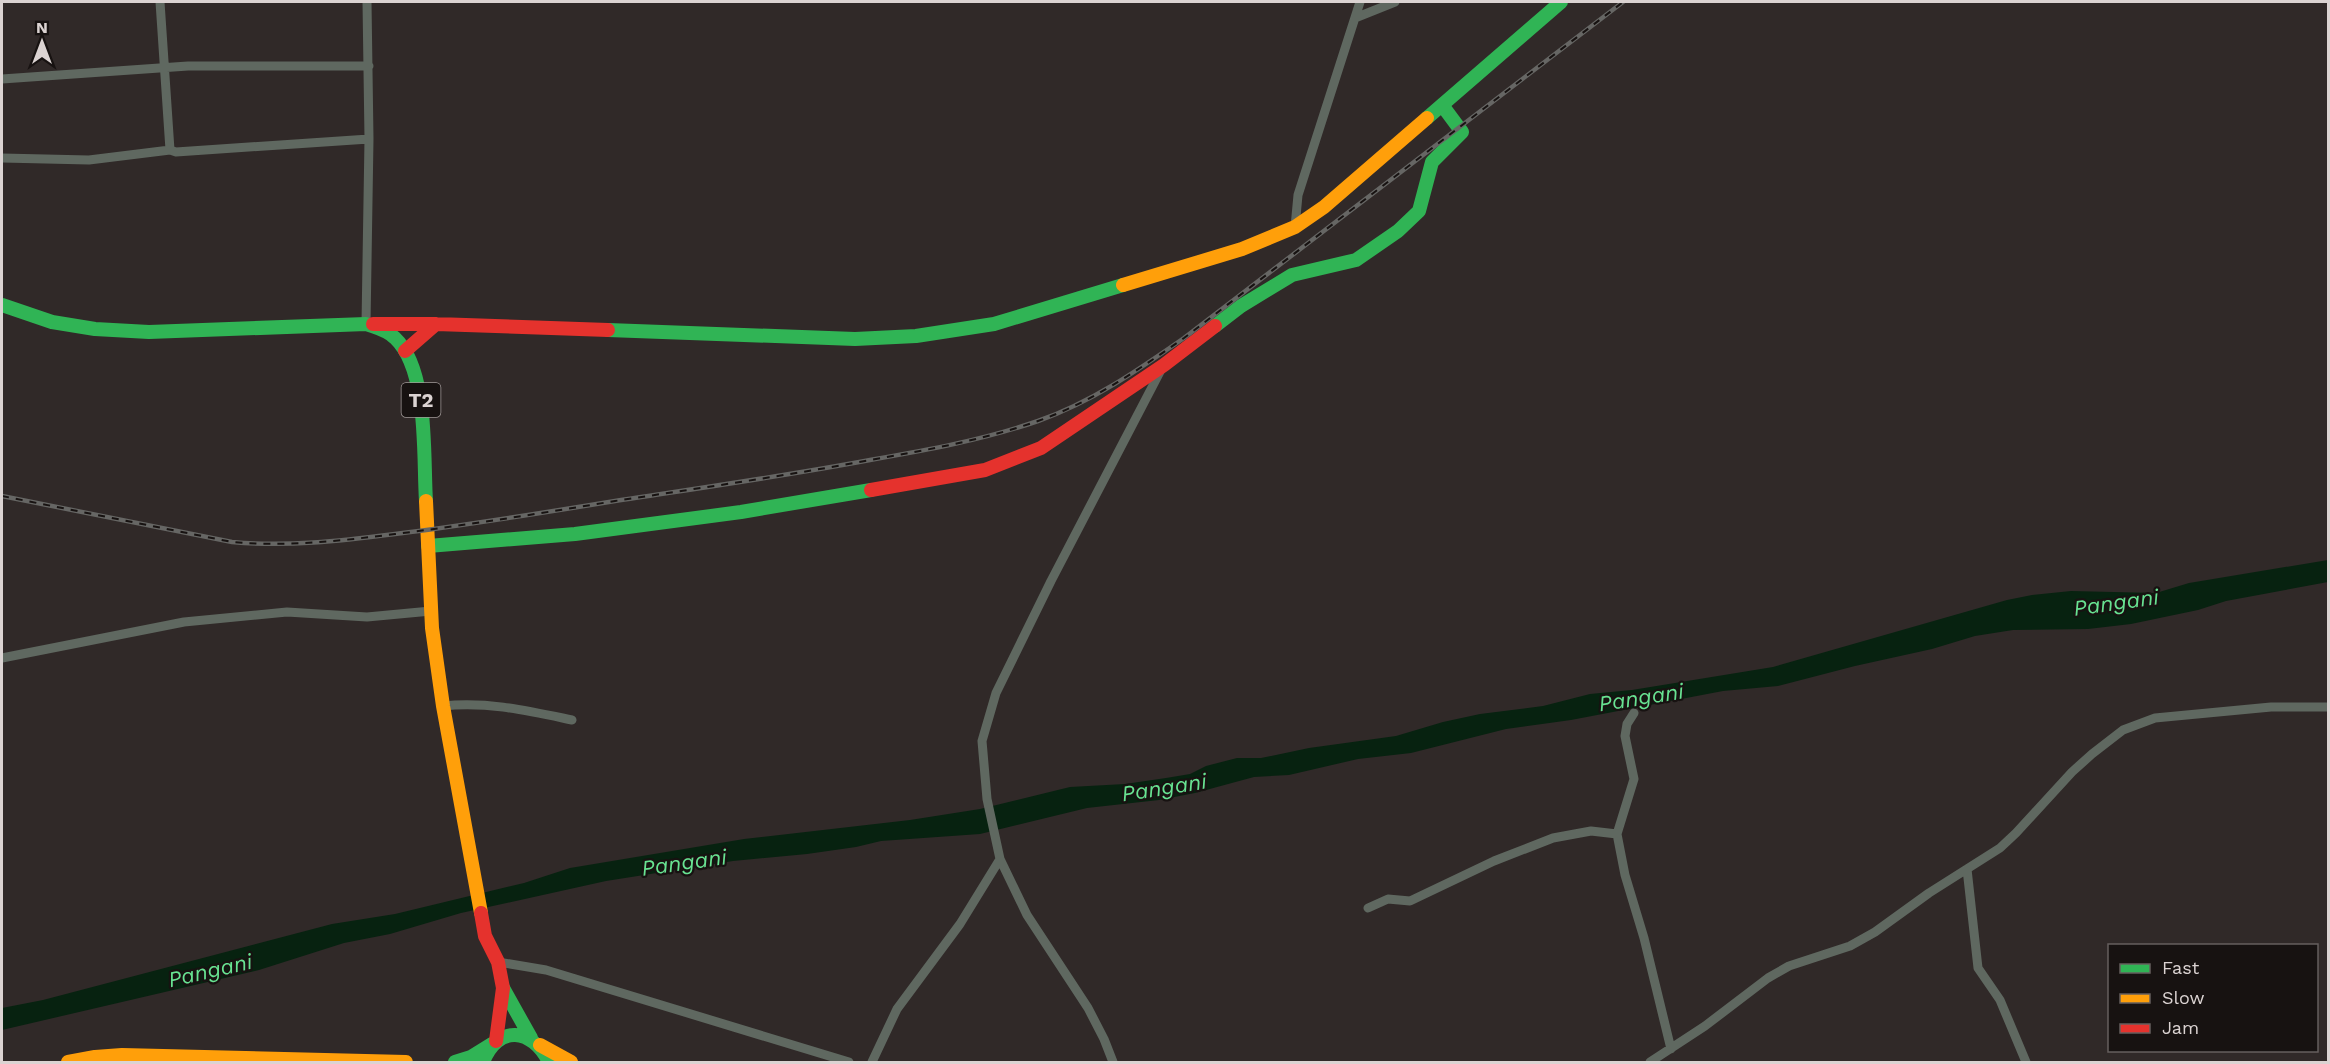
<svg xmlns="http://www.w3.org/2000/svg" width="2330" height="1064" font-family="'Work Sans',sans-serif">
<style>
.water{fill:#072210}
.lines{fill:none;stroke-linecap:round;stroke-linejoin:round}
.street{stroke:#5f6860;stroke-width:9}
.fast{stroke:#30b455;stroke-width:14}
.slow{stroke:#ff9f0a;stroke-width:14}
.jam{stroke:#e5322d;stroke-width:14}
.rail-casing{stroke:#666664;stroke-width:4.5}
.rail{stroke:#171211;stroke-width:2;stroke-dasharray:7;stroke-linecap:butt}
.labels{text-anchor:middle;stroke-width:4.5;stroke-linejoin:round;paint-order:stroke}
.shield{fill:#171211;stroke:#a09998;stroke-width:1.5}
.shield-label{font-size:20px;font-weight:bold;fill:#dbd3d2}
.water-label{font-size:22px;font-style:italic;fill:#68e392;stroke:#171211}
</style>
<rect width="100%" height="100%" fill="#302928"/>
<path class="water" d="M2328,560V582L2226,601L2198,610L2131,624L2088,629L2013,630L1975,636L1932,649L1855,666L1778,686L1723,691L1571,720L1506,729L1411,753L1358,759L1289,775L1254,777L1195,793L1159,800L1087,808L980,834L881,841L856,847L807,854L733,861L606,881L461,913L390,934L344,943L259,970L2,1030V1008L43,1000L332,924L395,914L524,883L570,868L744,839L910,820L980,809L1070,787L1125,784L1166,778L1190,774L1206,766L1237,758H1261L1309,748L1396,736L1443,722L1480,714L1543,706L1590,694L1632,690L1773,667L2007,600L2032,595L2071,591L2156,593L2189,583Z"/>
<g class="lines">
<path class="street" d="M160,2L170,150
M1355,18L1395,2
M2,79L188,66H369
M2,158L89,160L170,150L176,152L369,139
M1295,227L1298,195L1360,2
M366,324L369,139L367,2
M2,658L184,622L287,612L367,617L431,611
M443,706C487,701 529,711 572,720
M1634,713L1627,724L1625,736L1634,779L1617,834L1625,875L1644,938L1671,1049
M1967,869L1978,968L2000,1000L2026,1062
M1368,908L1388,899L1410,901L1494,861L1553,838L1591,831L1617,834
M498,962L546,970L849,1062
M872,1062L897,1009L960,924L1000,859
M1113,1062L1104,1039L1088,1008L1027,915L1000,859L987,799L982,741L996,693L1051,581L1162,368
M1650,1062L1705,1026L1768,978L1789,966L1850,946L1875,932L1929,893L2000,848L2016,833L2072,772L2092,754L2123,730L2155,718L2271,707H2328"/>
<path class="fast" d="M1427,118L1561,2
M2,305L52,322L95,329L149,332L366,324C377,328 387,330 395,338C429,370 423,456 426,501
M1215,326L1241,306L1292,275L1356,260L1398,231L1419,211L1432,162L1462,132L1442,105
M608,330L855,339L916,336L994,324L1123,285
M428,546L575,534L741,512L871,490
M503,988L531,1038
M455,1062L471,1057L492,1044
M483,1062C498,1024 532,1028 549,1062"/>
<path class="slow" d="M1123,285L1242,249L1295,227L1324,207L1427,118
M426,501L432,628L443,706L481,913
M540,1045L571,1062
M68,1062L95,1057L122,1055L406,1062"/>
<path class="jam" d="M373,324H436L608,330
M405,351L436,324
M871,490L985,470L1041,448L1164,365L1215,326
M481,913L485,936L498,962L503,988L496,1041"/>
<g class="rail-casing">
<path id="rail" d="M2,496L232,542C287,547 340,541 395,534C469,525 542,513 615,501C700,488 785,476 870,460C927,450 983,440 1038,421C1092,402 1138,370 1184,338L1623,2"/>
</g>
<use href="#rail" class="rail"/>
</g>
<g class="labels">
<rect class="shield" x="401.5" y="383" width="39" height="34" rx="4.5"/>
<g class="shield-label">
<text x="421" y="407">T2</text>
</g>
<g class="water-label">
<text transform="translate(2116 602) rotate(-8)" y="8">Pangani</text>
<text transform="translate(1641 697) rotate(-9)" y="8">Pangani</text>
<text transform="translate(1164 787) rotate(-9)" y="8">Pangani</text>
<text transform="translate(684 862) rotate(-8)" y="8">Pangani</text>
<text transform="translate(210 970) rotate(-13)" y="8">Pangani</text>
</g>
</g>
<rect width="2330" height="1064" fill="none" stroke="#dbd3d2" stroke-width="6"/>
<rect x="2108" y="944" width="210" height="108" fill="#171211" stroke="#655f5e" stroke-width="1.5"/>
<rect x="2120" y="964" width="30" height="9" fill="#30b455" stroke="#655f5e" stroke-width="1.5"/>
<text x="2162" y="974" font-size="18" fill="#dbd3d2">Fast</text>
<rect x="2120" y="994" width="30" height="9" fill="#ff9f0a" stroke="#655f5e" stroke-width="1.5"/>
<text x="2162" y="1004" font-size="18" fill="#dbd3d2">Slow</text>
<rect x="2120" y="1024" width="30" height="9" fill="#e5322d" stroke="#655f5e" stroke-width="1.5"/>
<text x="2162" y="1034" font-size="18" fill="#dbd3d2">Jam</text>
<g transform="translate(42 42)" stroke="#171211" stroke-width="4.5" paint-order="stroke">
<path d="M0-4.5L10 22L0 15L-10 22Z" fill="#dbd3d2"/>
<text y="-9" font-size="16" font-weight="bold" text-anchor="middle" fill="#dbd3d2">N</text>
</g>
</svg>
